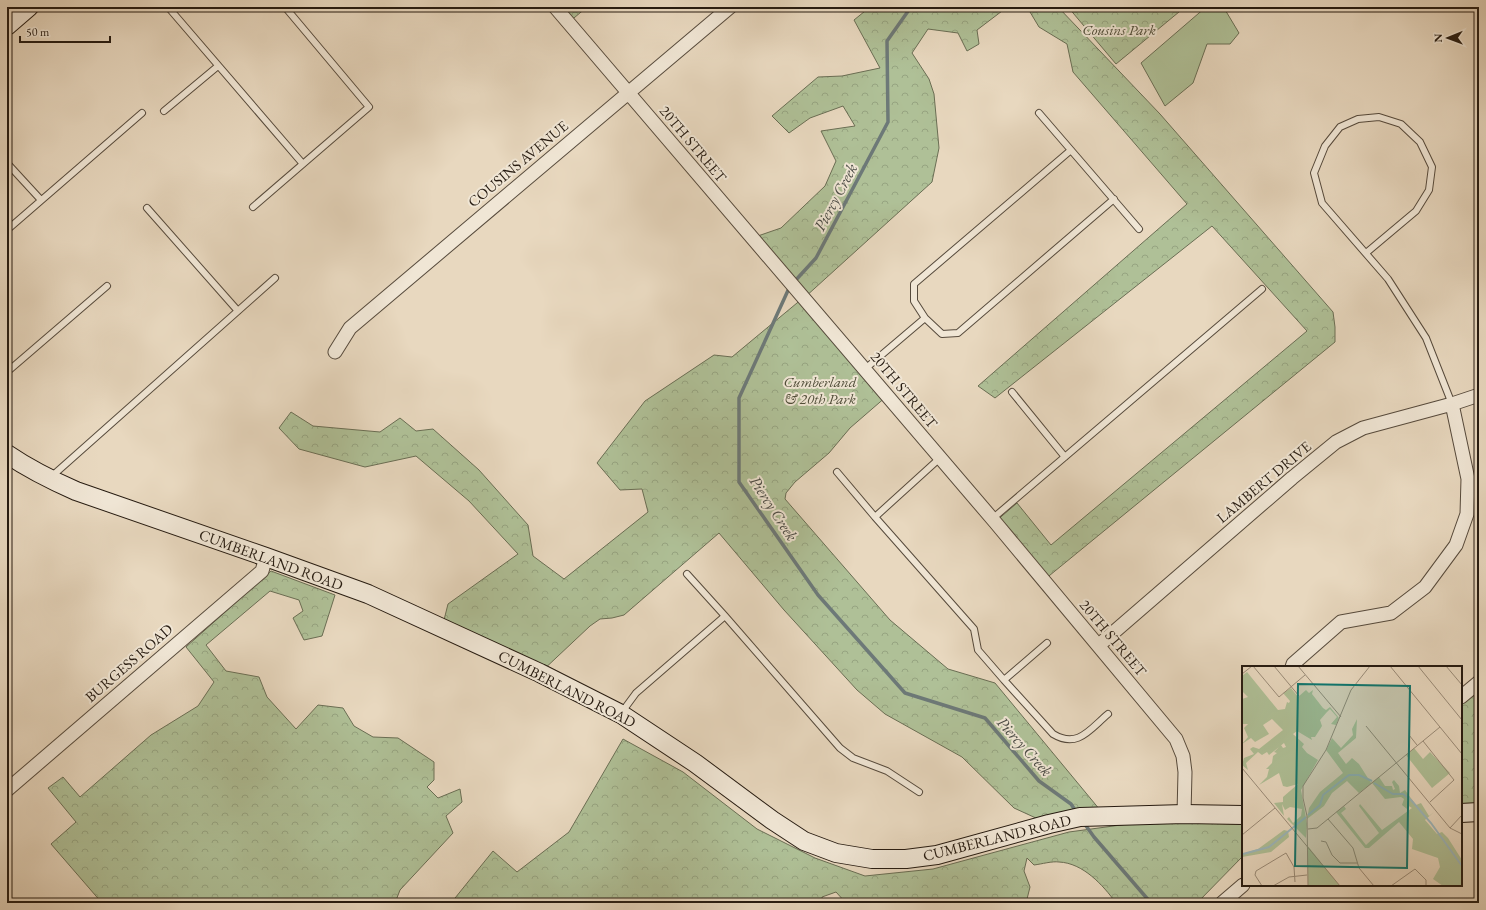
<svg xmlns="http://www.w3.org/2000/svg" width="1486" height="910" font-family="'EB Garamond',serif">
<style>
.forest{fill:url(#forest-crowns);stroke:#6a6e54}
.garden{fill:#afc097;stroke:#6a6e54}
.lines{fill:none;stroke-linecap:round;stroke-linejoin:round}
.stream{stroke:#6d7978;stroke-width:3.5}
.lane-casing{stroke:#564a3c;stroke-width:8}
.street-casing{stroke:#564a3c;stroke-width:15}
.secondary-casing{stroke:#261b11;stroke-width:20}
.lane{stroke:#f0e6d5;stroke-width:6}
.street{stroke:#f0e6d5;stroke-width:13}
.secondary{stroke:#f0e6d5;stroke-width:18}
.labels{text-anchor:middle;stroke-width:4;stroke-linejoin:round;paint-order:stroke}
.park-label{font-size:15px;font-style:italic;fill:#4f4d39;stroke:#f0e6d5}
.street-label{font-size:15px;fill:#261b11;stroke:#f0e6d5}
.water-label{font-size:16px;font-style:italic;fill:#494a45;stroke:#f0e6d5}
.inset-river{fill:none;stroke:#9cb7bd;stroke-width:2}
.inset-road{fill:none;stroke:#9a8c79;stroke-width:1}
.view{fill:#0f766e;fill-opacity:0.15;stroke:#0f766e;stroke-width:2}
.inset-edge{fill:none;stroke:#261b11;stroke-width:2}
</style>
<defs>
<pattern id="forest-crowns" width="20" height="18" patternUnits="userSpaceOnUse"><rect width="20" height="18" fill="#afc097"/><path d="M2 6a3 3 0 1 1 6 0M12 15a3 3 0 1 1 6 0" fill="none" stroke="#96a481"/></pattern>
</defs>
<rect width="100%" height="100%" fill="#e8d8bf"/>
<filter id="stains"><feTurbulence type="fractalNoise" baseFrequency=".005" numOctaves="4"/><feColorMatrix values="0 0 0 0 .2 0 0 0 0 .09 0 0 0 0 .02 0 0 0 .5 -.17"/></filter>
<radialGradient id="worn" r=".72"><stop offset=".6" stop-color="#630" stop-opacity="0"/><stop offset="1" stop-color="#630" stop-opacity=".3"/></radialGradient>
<path class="forest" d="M555,7H587L568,23Z
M870,7L1006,8L977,30L979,44L967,51L958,33L928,29L912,53L929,79L934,94L939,148L932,182L804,298L887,396L850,428L829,453L795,482L786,493L785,499L890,620L948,669L995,683L1105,816L1049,824L1014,808L962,757L885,714L857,690L784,610L719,533L624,615L612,618L600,619L590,626L540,673L442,628L448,604L518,554L469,501L416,456L365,467L299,449L279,428L291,412L313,426L380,432L400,418L416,431L433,429L479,470L528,525L533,556L564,579L648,512L642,489L620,490L597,463L645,401L714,355L732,357L803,298L752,238L781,228L825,186L836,161L821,131L855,126L843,106L810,118L789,133L772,116L818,77L842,76L880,68L854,20Z
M1027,7H1058L1160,114L1333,312L1335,327V342L1044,580L995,522L1017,503L1051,545L1307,331L1212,226L995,398L978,386L1187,204L1073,72L1067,44L1039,27Z
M1068,7H1185L1116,64Z
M271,571L335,595L322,636L304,640L293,618L303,611L299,600L270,591L206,645L226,671L259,677L267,697L296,729L318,705L343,708L354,726L373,737L398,738L434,762V780L427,787L438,798L460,789L462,802L446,816L453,833L400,890L395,903H102L51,844L76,822L48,788L63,777L80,797L151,735L198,706L214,682L186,647Z
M1479,682V812L1461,813V697Z
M623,739L683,772L757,829L815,858L865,876L933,869L1069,832L1143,822L1243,824V856L1197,903H1116C1103,885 1083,863 1059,862C1052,861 1042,864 1034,865L1027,858L1024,871L1030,887L1026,903H846L836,892L822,897L823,903H451L493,851L517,872L569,832Z"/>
<path class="garden" d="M1206,7L1224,8L1239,33L1230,44H1207L1193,83L1165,106L1141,63Z"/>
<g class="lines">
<path class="stream" d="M794,282L816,258L888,122L887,41L911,7
M790,286L739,398V482L818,595L905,693L985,718L1039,781L1071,804L1077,813
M1084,823L1094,837L1151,903"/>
<g class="lane-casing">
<path id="lane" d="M168,7L303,164
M164,111L218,66
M1039,113L1139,229
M1071,150L914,284V301L925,318L942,334L958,333L1114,199
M7,163L41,200
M253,207L369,107L285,7
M147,208L238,311
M7,230L142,113
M1366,253L1416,211L1429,190L1432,167L1420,142L1401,124L1379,117L1358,119L1340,127L1325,146L1314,173L1322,203L1388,279L1426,338L1452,404
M865,369L925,318
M7,372L107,286
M1012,392L1065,457
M837,472L875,517L940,458
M51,477L275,278
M875,517L974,629L978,650L1004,680L1047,643
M992,519L1262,289
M687,574L725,616L840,748L853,758L887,771L919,792
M1004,680L1053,734C1078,749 1090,729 1108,714
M622,712L636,693L725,616"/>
</g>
<g class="street-casing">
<path id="street" d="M555,7L995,522L1176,739L1183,756L1185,772L1184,814
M335,352L350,328L730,7
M1099,645L1292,478L1336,442L1363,428L1452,404L1479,395
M1292,667L1293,664L1341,622L1391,613L1425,587L1456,545L1467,514L1468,479L1452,404
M1461,697L1479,682
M7,790L262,571L266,557
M1222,903L1243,885"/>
</g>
<g class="secondary-casing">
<path id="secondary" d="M7,26L29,7
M7,454C29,469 51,480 76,491L266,557L368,594L540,673L621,714L695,763L772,820L804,841L836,853L872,859H906L937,855L1049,824L1080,817L1184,814L1243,815
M1461,813L1479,812"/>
</g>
<use href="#lane" class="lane"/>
<use href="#street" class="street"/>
<use href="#secondary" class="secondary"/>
</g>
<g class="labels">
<g class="park-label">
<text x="1119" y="35">Cousins Park</text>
<text x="820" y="387">Cumberland<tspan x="820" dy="17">&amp; 20th Park</tspan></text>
</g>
<g class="street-label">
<text transform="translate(693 144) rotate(50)" y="5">20TH STREET</text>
<text transform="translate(518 164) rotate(-40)" y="5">COUSINS AVENUE</text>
<text transform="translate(904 390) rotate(50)" y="5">20TH STREET</text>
<text transform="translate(1264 482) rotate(-40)" y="5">LAMBERT DRIVE</text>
<text transform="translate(271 560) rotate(20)" y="5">CUMBERLAND ROAD</text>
<text transform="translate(1113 638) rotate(50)" y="5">20TH STREET</text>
<text transform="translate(129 663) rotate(-41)" y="5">BURGESS ROAD</text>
<text transform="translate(567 689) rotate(27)" y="5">CUMBERLAND ROAD</text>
<text transform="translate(997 838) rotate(-14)" y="5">CUMBERLAND ROAD</text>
</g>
<g class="water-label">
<text transform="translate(835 197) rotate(-62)" y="6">Piercy Creek</text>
<text transform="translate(774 508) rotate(57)" y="6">Piercy Creek</text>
<text transform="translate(1025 746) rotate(48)" y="6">Piercy Creek</text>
</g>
</g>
<g transform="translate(1242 666)">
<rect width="220" height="220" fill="#e8d8bf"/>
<path d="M5,6L36,44L43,43L45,36L47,37L48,35L41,27L49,22L56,31L64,24L67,27L71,24L70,28L81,42L84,44L88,41L97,52L94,59L89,58L95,51L88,43L85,46L78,54L80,60L73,71H69L70,74L55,65L51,68L62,78L60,81L65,87L76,94L59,124L65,158L64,172L45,153L47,151L51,157L59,150L60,143L48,141L43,144L40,138L42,150L32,137L41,136V131L56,118L45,121L41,120L37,107L17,119L25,111L27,103H24L30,97L31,90L35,87L32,86L39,79L41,82L44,81L42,77L27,89L25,86L20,89L16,86L4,97L6,104L0,99L2,92L12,88L8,83L11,81L17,83L41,64L30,53L21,59L27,68L13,76L9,72L0,78L6,71L2,62L6,58H0V33L6,31L0,25V10ZM115,53L114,72L96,87L104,98L110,92L117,98L129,117L137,111L143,120H150L151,124L153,123L150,116L152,114L157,120L158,127L163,124L174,139L179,137L187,150L192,146L183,154L195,168L200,166L206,172L220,194V220H201L191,213L198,201L196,192L170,183L171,173L157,156L127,182H123L94,146L102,140L104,143L99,147L124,179L137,167L117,140L118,138L140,164L170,142L165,139V143L160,139L162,133L159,131L143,133L130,117L117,127L105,115L90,127L82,140L65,153L67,142L78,126L101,107L84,84L90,72L99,82L111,69L110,63ZM172,82L181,93L188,86L208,107L190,122L164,89ZM42,164L46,165L47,171L29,186L0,191V188L16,183ZM65,179L98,220H66Z" fill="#afc097"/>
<path d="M193,94L200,103L194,107L185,104L183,101Z" fill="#afc097"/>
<path class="inset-river" d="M132,117L151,128H161L169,134L189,157L220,200M66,149L78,139L81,129L107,109H117L130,115M1,188L27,181L64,151"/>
<path class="inset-road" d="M11,0L37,31L63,9M32,0L57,30M56,0L99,51M148,0L220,88M176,0L220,54M204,0L220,19M0,8L10,0M124,60L208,162L220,168M167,69L175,79M181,75L212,114L188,136M0,102L98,220M86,153L111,182L117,202L132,220M208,162L220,149M66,163L75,162L198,61M0,169L33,142M79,175L84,176L90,189L98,197H115M20,220L13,209L14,205L44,187L52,201L53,216M31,220L47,211L65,209M66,220L65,150L61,132V120L84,84L109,24L128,0M149,220L173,203L184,214V220"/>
<path class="view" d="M56,18L168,20L165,202L53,200Z"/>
<rect width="220" height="220" class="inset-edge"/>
</g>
<rect width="1486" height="910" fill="none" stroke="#e8d8bf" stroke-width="24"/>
<rect x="8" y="8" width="1470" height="894" fill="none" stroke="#261b11" stroke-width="2"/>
<rect x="12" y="12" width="1462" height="886" fill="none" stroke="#261b11"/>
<g transform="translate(1448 38) rotate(269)" stroke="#f0e6d5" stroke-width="3" paint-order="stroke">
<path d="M0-3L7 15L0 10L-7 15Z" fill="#261b11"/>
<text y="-6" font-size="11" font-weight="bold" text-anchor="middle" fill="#261b11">N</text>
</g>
<path d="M20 36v6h90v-6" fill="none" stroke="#261b11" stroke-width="2"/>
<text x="26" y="36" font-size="12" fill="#261b11" stroke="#f0e6d5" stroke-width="3" paint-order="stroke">50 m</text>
<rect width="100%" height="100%" filter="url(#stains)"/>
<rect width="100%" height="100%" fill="url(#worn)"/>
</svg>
